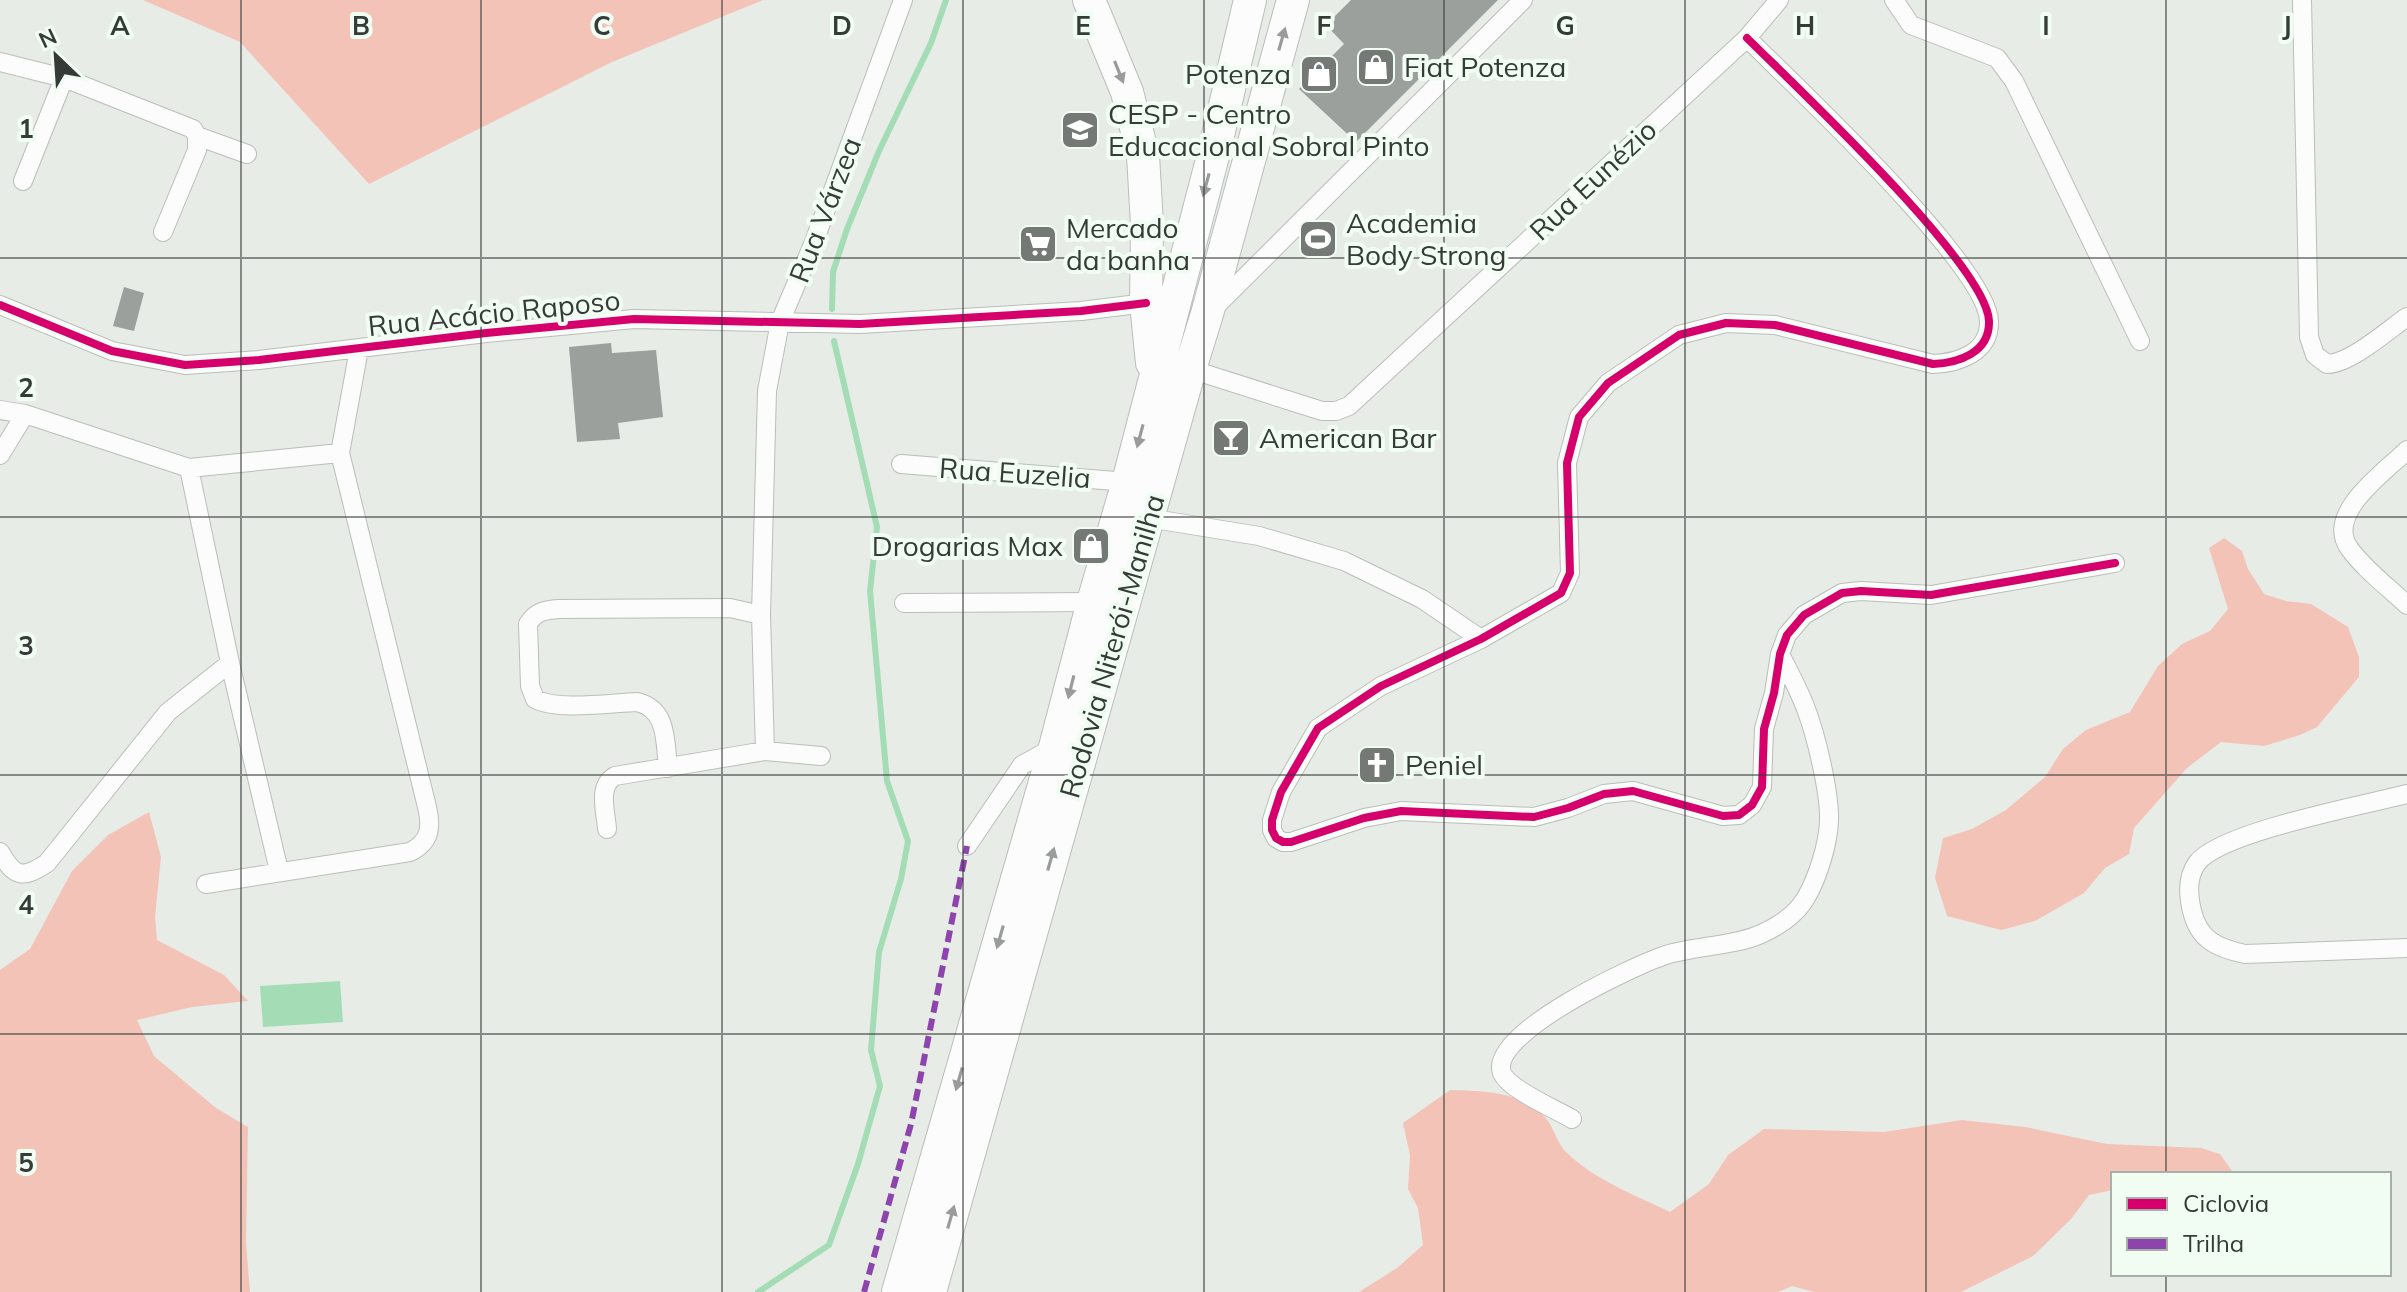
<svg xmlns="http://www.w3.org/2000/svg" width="2407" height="1292" font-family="Mulish,sans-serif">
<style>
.forest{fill:#f3c3b7}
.water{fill:#a4ddb5}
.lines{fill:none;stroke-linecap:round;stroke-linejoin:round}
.stream{stroke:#a4ddb5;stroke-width:6}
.building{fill:#9ca09c}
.minor-casing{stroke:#babeba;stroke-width:20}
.trunk-casing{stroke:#babeba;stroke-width:34}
.minor{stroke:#fbfcfb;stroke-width:18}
.trunk{stroke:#fbfcfb;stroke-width:32}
.quiet{stroke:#8e44ad;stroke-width:6;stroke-dasharray:12 6;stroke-linecap:butt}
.cycleway-casing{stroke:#f1fdf3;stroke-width:13}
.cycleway{stroke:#d6006c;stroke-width:8}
.oneway{fill:#999c9a}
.grid{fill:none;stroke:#373b38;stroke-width:2;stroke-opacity:0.55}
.labels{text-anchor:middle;stroke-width:8;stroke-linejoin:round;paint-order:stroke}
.poi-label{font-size:28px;fill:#373b38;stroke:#f1fdf3;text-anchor:start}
.street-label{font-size:28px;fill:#373b38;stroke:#f1fdf3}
.grid-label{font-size:26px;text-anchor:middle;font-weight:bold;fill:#373b38;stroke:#f1fdf3;stroke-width:8;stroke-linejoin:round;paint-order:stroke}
</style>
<rect width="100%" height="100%" fill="#e7ece7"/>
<path class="forest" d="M143,0H763L612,62L369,184L240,42Z
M2224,538L2242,551L2248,569L2264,594L2286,601L2311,604L2348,627L2359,657V677L2317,727L2300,735L2264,746L2221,742L2187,768L2134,828L2129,854L2105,868L2084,893L2035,921L2001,930L1947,916L1935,878L1943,838L1972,829L2006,810L2045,777L2063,749L2086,730L2130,712L2158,666L2182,644L2210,631L2228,609L2209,548Z
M149,812L161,857L155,917L157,940L224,975L248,1001L192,1007L137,1020L154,1056L216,1108L248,1127L246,1243L250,1292H0V970L30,949L72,871L108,835Z
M1450,1090C1483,1091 1526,1091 1548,1121C1555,1131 1558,1145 1567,1153C1595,1180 1635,1195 1670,1212L1709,1184L1728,1155L1764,1129L1884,1132L1962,1120L2025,1127L2107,1144L2201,1148L2220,1154L2234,1174H2113V1190L2089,1195L2071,1219L2033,1256L1961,1292H1814L1792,1286L1778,1292H1359L1397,1268L1423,1245L1418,1208L1408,1189L1410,1155L1403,1123Z"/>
<path class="water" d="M340,981L343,1022L263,1027L260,986Z"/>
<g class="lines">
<path class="stream" d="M832,309L833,272L847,229L879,151L931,43L946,0
M758,1292L829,1245L858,1164L880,1086L871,1050L879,952L901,879L908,841L887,781L870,591L877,527L834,341"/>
</g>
<path class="building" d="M1351,0H1498L1356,142L1299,89L1344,44L1326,25Z
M124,287L144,293L134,331L113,326Z
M611,343L612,353L656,350L663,417L618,423L620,439L577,442L569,347Z"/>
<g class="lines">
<g class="minor-casing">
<path id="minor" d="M1894,0L1911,25L1997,58L2014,81L2140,341
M2302,0L2309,337L2315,355L2327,364C2350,364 2388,330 2407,317
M1747,38C1793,84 1987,265 1989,321C1990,353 1958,363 1933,364L1775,325L1726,323L1679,335L1608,383L1579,417L1567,463L1570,573L1561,593L1481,639L1381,686L1318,728L1281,792L1272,820V830L1276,838L1283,842H1291L1364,818L1401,811L1534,817L1568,808L1604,794L1633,791L1723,816L1739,815L1752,805L1762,787L1764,729L1774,693L1780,654L1787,635L1804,615L1842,593L1861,591L1931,595L2115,563
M0,62L64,78L193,129L197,136V150L163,232
M197,136L247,154
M23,181L64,78
M0,305L112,351L185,365L259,360L486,333L634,319L860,324L1081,311L1146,303
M1215,307L1523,0
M1190,369L1322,411H1336L1349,406L1747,38L1779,0
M0,410L25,414L189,468L340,453
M2407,450C2384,473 2325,513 2349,548C2364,569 2389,588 2407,605
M0,455L25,414
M901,464L1128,482
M189,468L230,663L279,871
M1148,518L1259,536L1344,561L1422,599L1481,639
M904,603L1093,602
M765,751L761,615L767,391L780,322L814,242L903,0
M668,768C665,742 668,709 637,702C610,703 558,711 535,699L530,686L528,624C536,611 545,610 559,609L730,608L761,615
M2407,794C2364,805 2220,832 2197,863C2187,877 2188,895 2192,911C2199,940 2217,948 2245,954L2407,948
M607,829C606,812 597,786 615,776L765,751L821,756
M967,846L1022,765L1055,747
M0,852C15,878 23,879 47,863L168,712L230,663
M206,884L410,852C430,842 432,828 427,807L340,453L359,349
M1572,1119C1556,1109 1509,1090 1502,1073C1487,1034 1635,965 1666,955C1695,946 1734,946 1761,934C1779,926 1797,914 1807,896C1818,876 1828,845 1829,821C1830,793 1816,735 1806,709C1799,690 1789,672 1780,654"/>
</g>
<g class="trunk-casing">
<path id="trunk" d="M1089,0L1127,92L1143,155L1147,225L1146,303L1152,363
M898,1292L1055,747L1093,602L1128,482L1214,152L1250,0
M930,1292L1190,369L1207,314L1293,0"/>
</g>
<use href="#minor" class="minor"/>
<use href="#trunk" class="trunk"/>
<path class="quiet" d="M864,1292L911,1124L967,846"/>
<g class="cycleway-casing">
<path id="cycleway" d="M1747,38C1793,84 1987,265 1989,321C1990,353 1958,363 1933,364L1775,325L1726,323L1679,335L1608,383L1579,417L1567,463L1570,573L1561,593L1481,639L1381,686L1318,728L1281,792L1272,820V830L1276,838L1283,842H1291L1364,818L1401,811L1534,817L1568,808L1604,794L1633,791L1723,816L1739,815L1752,805L1762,787L1764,729L1774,693L1780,654L1787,635L1804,615L1842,593L1861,591L1931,595L2115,563
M0,305L112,351L185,365L259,360L486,333L634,319L860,324L1081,311L1146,303"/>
</g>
<use href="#cycleway" class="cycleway"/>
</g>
<defs><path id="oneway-solid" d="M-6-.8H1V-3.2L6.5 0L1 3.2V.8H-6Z" transform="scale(2)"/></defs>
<g class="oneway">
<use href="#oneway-solid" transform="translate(1282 39) rotate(-74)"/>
<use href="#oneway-solid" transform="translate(1119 72) rotate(68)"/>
<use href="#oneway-solid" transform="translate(1206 185) rotate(105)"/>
<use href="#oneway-solid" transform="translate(1140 436) rotate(105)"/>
<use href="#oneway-solid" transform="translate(1071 687) rotate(104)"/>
<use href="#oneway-solid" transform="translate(1051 859) rotate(-74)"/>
<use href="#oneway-solid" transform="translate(1000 937) rotate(106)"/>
<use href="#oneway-solid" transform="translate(959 1079) rotate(106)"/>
<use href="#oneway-solid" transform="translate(951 1217) rotate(-74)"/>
</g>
<path class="grid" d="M241,0V1292M481,0V1292M722,0V1292M963,0V1292M1204,0V1292M1444,0V1292M1685,0V1292M1926,0V1292M2166,0V1174M0,258H2407M0,517H2407M0,775H2407M0,1034H2407M2166,1274V1292"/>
<defs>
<g id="shop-square" transform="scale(2)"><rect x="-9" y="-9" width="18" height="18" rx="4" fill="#757975" stroke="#f1fdf3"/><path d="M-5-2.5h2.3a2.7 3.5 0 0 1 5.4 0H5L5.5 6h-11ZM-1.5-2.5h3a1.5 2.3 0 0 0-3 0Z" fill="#fff"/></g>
<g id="school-square" transform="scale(2)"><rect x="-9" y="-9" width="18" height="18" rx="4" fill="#757975" stroke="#f1fdf3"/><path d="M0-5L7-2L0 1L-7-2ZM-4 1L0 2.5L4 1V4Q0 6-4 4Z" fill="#fff"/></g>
<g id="stadium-square" transform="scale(2)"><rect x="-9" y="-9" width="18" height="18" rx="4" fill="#757975" stroke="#f1fdf3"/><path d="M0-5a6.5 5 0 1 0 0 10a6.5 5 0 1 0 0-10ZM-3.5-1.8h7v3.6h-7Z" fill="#fff"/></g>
<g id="supermarket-square" transform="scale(2)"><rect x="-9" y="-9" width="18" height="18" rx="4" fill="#757975" stroke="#f1fdf3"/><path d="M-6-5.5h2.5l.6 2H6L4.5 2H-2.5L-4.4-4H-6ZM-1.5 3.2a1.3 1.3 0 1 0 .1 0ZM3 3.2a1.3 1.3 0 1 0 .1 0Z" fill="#fff"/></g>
<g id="bar-square" transform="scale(2)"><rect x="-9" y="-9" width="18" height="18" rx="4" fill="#757975" stroke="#f1fdf3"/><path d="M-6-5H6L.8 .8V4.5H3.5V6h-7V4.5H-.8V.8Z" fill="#fff"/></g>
<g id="church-square" transform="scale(2)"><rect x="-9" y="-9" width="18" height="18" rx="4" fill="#757975" stroke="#f1fdf3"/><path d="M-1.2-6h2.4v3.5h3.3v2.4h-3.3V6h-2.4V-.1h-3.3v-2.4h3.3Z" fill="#fff"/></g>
</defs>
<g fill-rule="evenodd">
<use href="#shop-square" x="1376" y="67"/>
<use href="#shop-square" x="1319" y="74"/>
<use href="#school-square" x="1080" y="130"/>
<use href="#stadium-square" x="1318" y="239"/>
<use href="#supermarket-square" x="1038" y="244"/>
<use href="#bar-square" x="1231" y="438"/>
<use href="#shop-square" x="1091" y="546"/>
<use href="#church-square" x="1377" y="765"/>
</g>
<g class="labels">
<g class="poi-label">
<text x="1404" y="77">Fiat Potenza</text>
<text x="1291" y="84" text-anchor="end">Potenza</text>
<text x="1108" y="124">CESP - Centro<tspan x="1108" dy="32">Educacional Sobral Pinto</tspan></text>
<text x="1346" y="233">Academia<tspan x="1346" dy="32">Body Strong</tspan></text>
<text x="1066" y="238">Mercado<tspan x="1066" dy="32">da banha</tspan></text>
<text x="1259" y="448">American Bar</text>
<text x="1063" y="556" text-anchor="end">Drogarias Max</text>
<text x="1405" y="775">Peniel</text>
</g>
<g class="street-label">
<text transform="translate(1593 180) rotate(-43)" y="10">Rua Eunézio</text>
<text transform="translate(825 210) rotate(-69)" y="10">Rua Várzea</text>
<text transform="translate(494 313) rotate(-6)" y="10">Rua Acácio Raposo</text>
<text transform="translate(1015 473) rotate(4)" y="10">Rua Euzelia</text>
<text transform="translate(1112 646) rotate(-74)" y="10">Rodovia Niterói-Manilha</text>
</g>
</g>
<g class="grid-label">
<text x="120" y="35">A</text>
<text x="361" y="35">B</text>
<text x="602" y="35">C</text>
<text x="842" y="35">D</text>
<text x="1083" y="35">E</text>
<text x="1324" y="35">F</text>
<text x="1565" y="35">G</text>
<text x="1805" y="35">H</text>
<text x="2046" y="35">I</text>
<text x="2287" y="35">J</text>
<text x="26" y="138">1</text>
<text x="26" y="397">2</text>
<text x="26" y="655">3</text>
<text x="26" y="914">4</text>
<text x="26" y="1172">5</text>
</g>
<rect x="2111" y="1172" width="280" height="104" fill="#f1fdf3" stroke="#a7afa8" stroke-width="2"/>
<rect x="2127" y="1198" width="40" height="12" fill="#d6006c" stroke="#a7afa8" stroke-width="2"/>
<text x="2183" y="1212" font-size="24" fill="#373b38">Ciclovia</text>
<rect x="2127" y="1238" width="40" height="12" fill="#8e44ad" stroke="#a7afa8" stroke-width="2"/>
<text x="2183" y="1252" font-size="24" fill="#373b38">Trilha</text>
<g transform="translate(56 56) rotate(335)" stroke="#f1fdf3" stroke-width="6" paint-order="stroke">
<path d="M0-6L14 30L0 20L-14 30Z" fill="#373b38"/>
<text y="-12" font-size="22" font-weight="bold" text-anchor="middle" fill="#373b38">N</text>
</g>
</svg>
